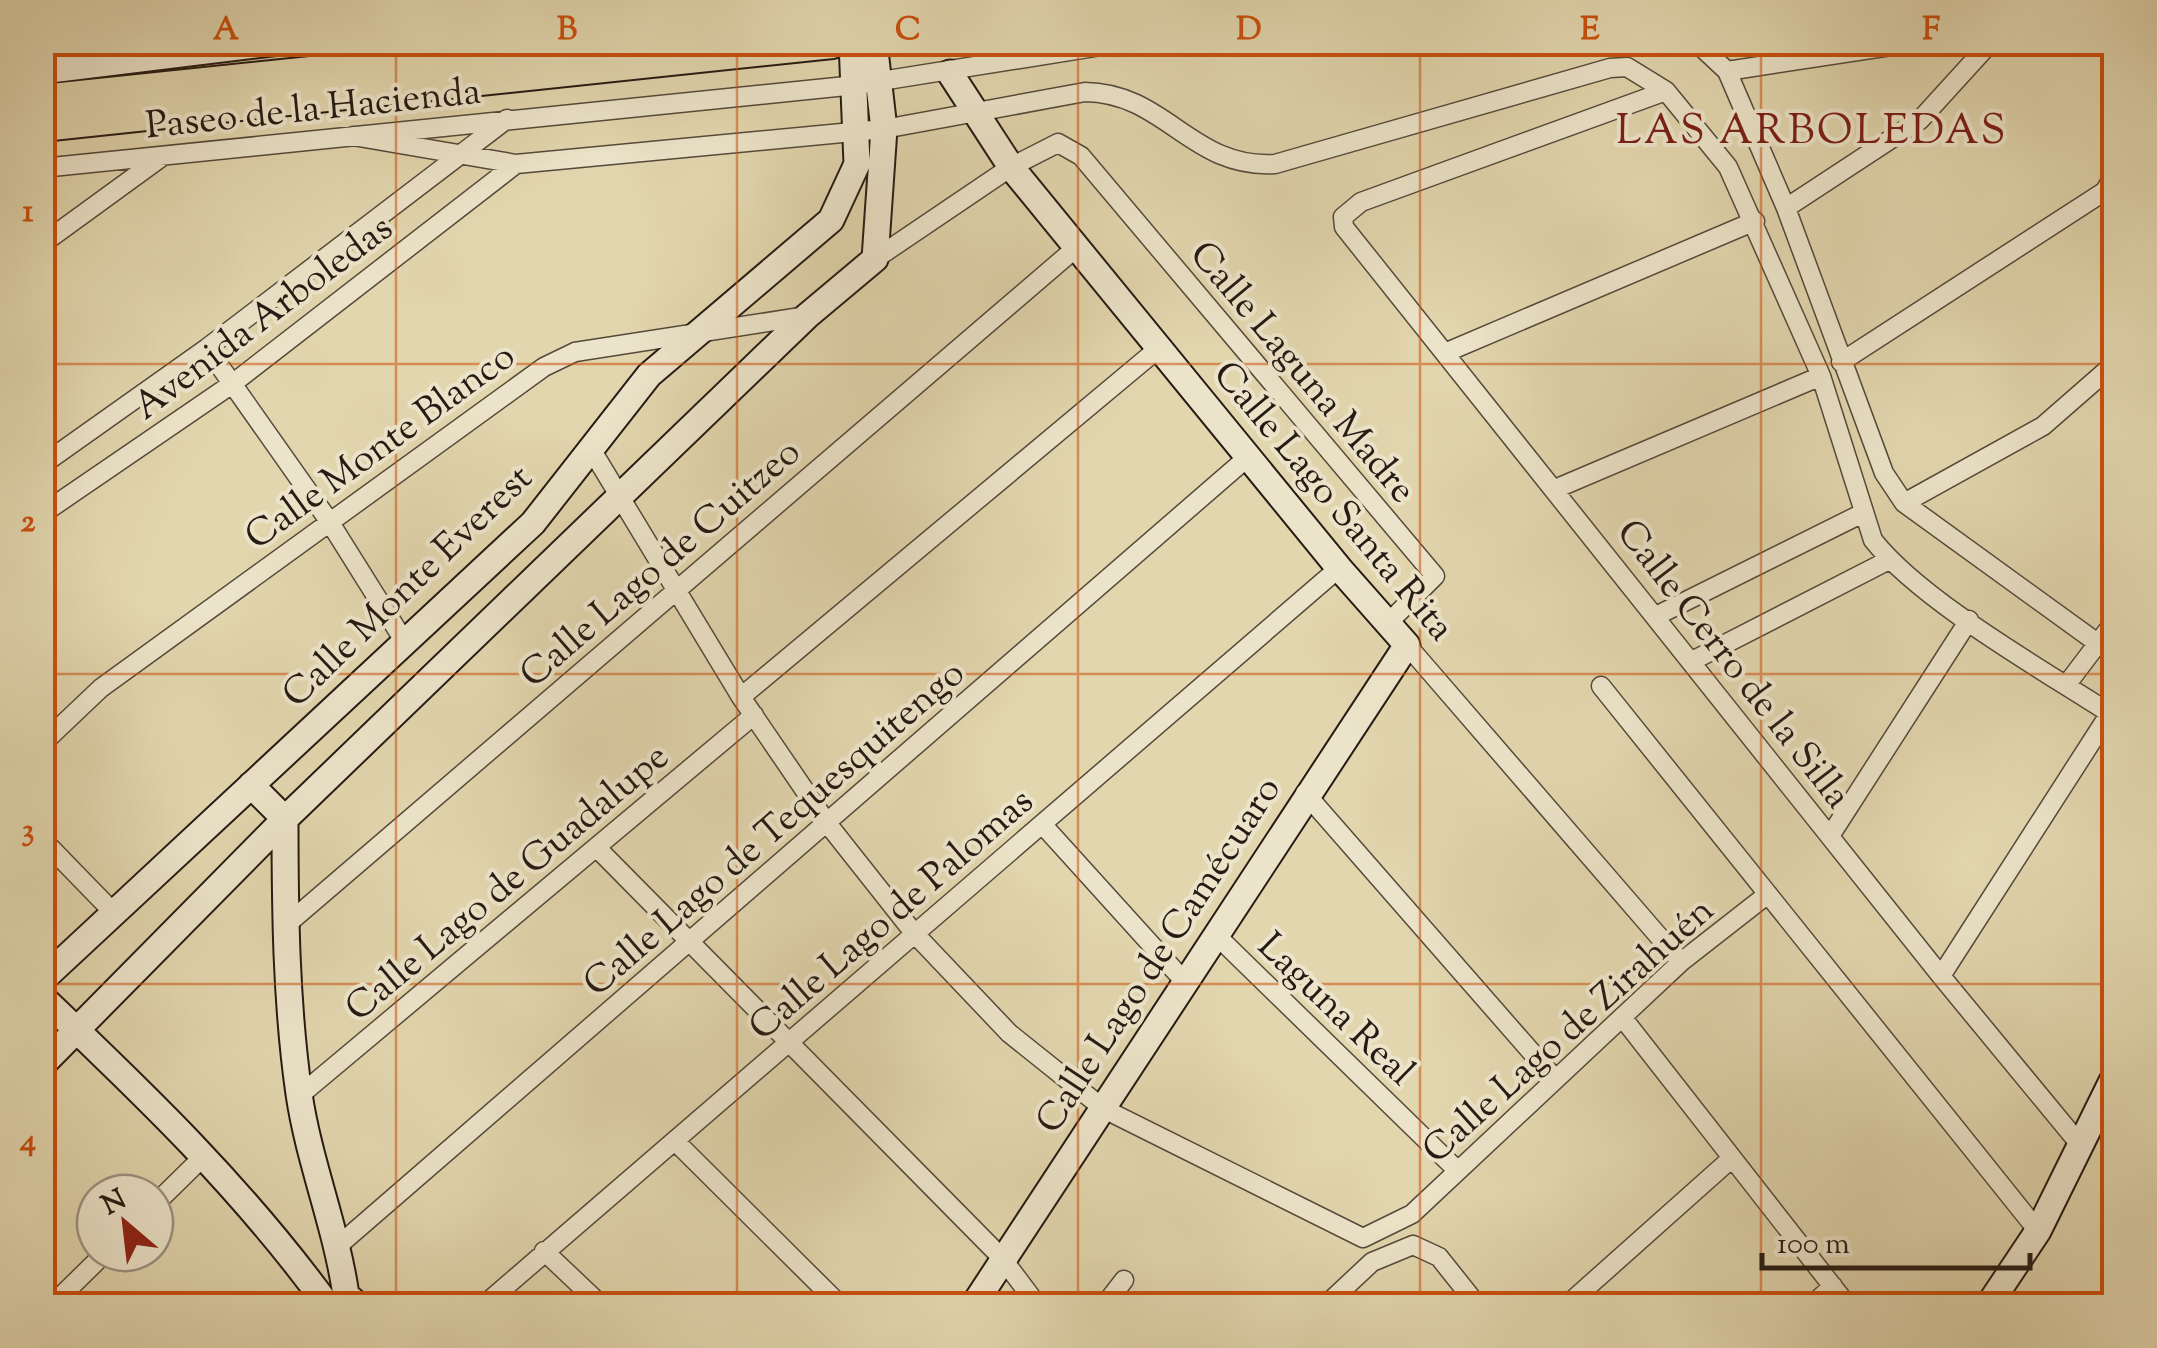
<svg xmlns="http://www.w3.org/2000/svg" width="2157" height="1348" font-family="'Sorts Mill Goudy',serif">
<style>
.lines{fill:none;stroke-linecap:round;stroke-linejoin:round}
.street-casing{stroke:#55493a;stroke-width:21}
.secondary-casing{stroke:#261a13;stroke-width:29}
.highway-casing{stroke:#261a13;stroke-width:36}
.street{stroke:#ece4ca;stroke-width:18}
.secondary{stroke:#ece4ca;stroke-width:25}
.highway{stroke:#e2d6ae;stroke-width:32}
.grid{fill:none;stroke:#cb500d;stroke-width:2.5;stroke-opacity:0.55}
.labels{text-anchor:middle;stroke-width:8;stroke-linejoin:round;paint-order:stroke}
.street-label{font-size:38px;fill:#261a13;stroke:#ece4ca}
.quarter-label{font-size:42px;letter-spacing:2.5px;fill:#7a1f14;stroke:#ece4ca}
.neatline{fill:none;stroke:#cb500d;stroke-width:4}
.grid-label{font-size:32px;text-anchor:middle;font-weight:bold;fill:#cb500d}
</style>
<rect width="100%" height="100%" fill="#e2d6ae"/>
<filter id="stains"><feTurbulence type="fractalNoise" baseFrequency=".002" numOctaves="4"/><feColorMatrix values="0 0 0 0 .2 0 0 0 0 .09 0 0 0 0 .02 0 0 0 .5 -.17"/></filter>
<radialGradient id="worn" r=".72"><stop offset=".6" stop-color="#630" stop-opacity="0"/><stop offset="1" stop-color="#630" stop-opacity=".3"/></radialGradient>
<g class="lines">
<g class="street-casing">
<path id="street" d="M1696,42L1727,71L1786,208L1884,473L1904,503L2114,655
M1727,71L1917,42
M1666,91L1361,202L1343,217L1344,227L1941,976L2082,1147
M353,136L516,164L884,129L1085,92C1166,93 1191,169 1275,164L1610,68L1627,67L1666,91L1728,167L1821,376L1873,540C1922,602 2045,671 2114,716
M42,168L856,85L1126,42
M1786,208L1920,120L1991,42
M42,244L163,156
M875,259L1011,167L1058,143L1081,156L1435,576L1388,623
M207,348L329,521L406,644
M1447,352L1755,221
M1841,362L2105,191L2114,175
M591,449L741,697L827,823L914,933L1009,1033L1104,1109L1363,1238
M42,465L207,348L507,119
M1555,489L1821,376
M1904,503L2043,426L2114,364
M42,514L232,384L516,164
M1656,616L1863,513
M1407,645L1681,962
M1692,661L1889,560
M2067,684L2114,622
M1601,686L2038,1231
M741,697L1159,348
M42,744L101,688L544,367L575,352L807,316
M1305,793L1555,1079
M1042,824L1185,982
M1830,836L1969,620
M42,839L114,913
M597,848L1002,1258L1038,1306
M285,926L1077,247
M1215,934L1457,1170
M1941,976L2110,713
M1622,1017L1848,1306
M299,1096L754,715
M676,1142L841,1306
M155,1204L205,1155
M1363,1238L1412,1214L1681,962L1768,894
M339,1245L1248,457
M1413,1245L1439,1257L1478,1306
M544,1251L602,1306
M51,1306L105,1253
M483,1306L1339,568
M1104,1306L1124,1280
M1325,1306L1372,1262L1413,1245
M1566,1306L1732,1158
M1811,1306L1833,1286"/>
</g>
<g class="secondary-casing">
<path id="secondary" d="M42,71L280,42
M950,73L1011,167L1339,568L1407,645L973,1306
M251,785L285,819C285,910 286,1003 299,1094C309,1162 336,1226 346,1295L359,1306
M42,980L533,523L649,375L831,220L857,164L852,42
M42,997C147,1097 242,1188 328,1306
M42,1065L285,819L807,316L875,259L884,129L874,42
M1988,1306L2038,1231L2114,1077"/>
</g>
<g class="highway-casing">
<path id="highway" d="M42,101L608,42
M42,125L832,42"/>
</g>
<use href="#street" class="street"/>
<use href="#secondary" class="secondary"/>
<use href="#highway" class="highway"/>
</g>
<path class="grid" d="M396,42V1306M737,42V1306M1078,42V1306M1420,42V1306M1761,42V1306M42,364H2114M42,674H2114M42,984H2114"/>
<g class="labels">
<g class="street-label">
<text transform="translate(313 107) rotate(-6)" y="13">Paseo de la Hacienda</text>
<text transform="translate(262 316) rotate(-37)" y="13">Avenida Arboledas</text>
<text transform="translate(1304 371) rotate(50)" y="13">Calle Laguna Madre</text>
<text transform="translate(379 445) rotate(-36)" y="13">Calle Monte Blanco</text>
<text transform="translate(1335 500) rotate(50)" y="13">Calle Lago Santa Rita</text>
<text transform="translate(659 562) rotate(-41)" y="13">Calle Lago de Cuitzeo</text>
<text transform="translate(406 585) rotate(-44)" y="13">Calle Monte Everest</text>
<text transform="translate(1735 663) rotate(52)" y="13">Calle Cerro de la Silla</text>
<text transform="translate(773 827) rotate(-41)" y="13">Calle Lago de Tequesquitengo</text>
<text transform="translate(506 881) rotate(-40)" y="13">Calle Lago de Guadalupe</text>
<text transform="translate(890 913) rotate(-41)" y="13">Calle Lago de Palomas</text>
<text transform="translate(1157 954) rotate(-57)" y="13">Calle Lago de Camécuaro</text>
<text transform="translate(1337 1008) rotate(44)" y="13">Laguna Real</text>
<text transform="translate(1567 1029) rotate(-42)" y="13">Calle Lago de Zirahuén</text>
</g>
<g class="quarter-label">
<text x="1812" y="143">LAS ARBOLEDAS</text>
</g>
</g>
<rect width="2157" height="1348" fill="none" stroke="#e2d6ae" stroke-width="110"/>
<g transform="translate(125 1223) rotate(332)"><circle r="48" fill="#ece4ca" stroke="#9d9381" stroke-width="2.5"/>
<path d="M0-8L18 38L0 25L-18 38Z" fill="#8f2418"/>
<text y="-15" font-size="28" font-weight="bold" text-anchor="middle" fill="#261a13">N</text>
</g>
<path d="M1762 1253v15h268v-15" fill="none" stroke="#261a13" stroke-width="5"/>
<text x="1777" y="1253" font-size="30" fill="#261a13" stroke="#ece4ca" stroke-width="8" paint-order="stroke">100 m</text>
<rect x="55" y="55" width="2047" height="1238" class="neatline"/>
<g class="grid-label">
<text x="226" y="39">A</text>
<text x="567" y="39">B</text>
<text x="908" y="39">C</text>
<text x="1249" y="39">D</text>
<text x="1590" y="39">E</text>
<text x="1931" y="39">F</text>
<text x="28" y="221">1</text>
<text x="28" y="531">2</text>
<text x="28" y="840">3</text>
<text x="28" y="1150">4</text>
</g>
<rect width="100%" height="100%" filter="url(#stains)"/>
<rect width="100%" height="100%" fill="url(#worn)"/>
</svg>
